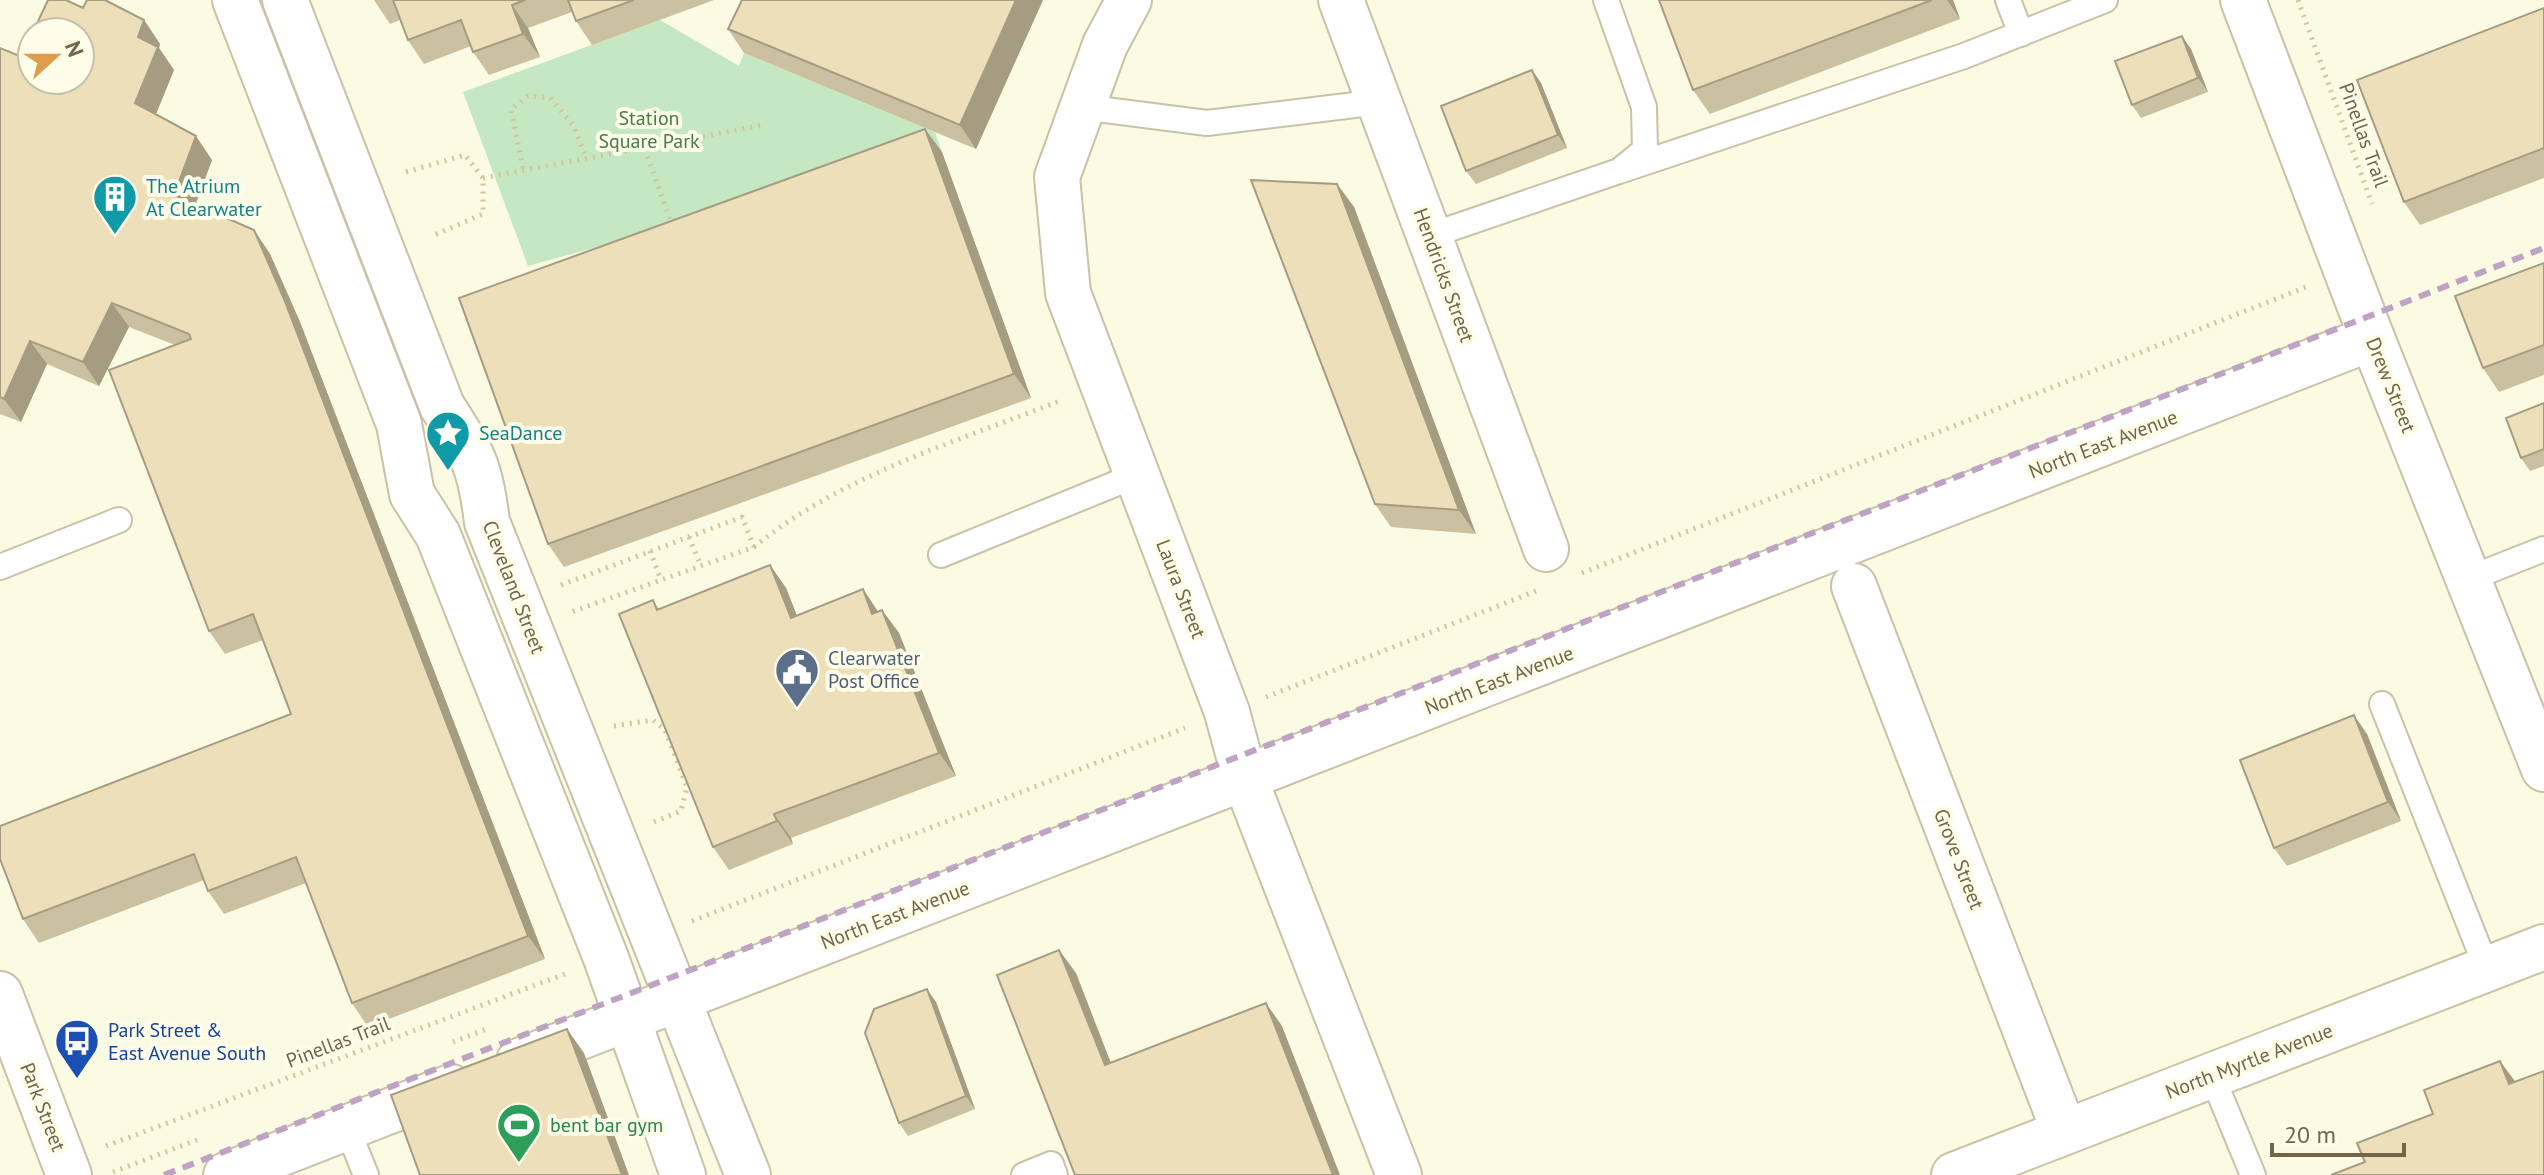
<svg xmlns="http://www.w3.org/2000/svg" width="2544" height="1175" font-family="'PT Sans',sans-serif">
<style>
.green{fill:#c5e8c2}
.lines{fill:none;stroke-linecap:round;stroke-linejoin:round}
.service-casing{stroke:#c9c1a8;stroke-width:28}
.minor-casing{stroke:#c9c1a8;stroke-width:48}
.tertiary-casing{stroke:#c9c1a8;stroke-width:48}
.secondary-casing{stroke:#ccc3a5;stroke-width:48}
.path{stroke:#d4c59f;stroke-width:5;stroke-dasharray:2 6;stroke-linecap:butt}
.service{stroke:#fff;stroke-width:24}
.minor{stroke:#fff;stroke-width:44}
.tertiary{stroke:#fff;stroke-width:44}
.secondary{stroke:#fff;stroke-width:44}
.rail{stroke:#bfa3c4;stroke-width:6;stroke-dasharray:12 8;stroke-linecap:butt}
.wall{fill:#cbc0a0}
.shaded-wall{fill:#a59c82}
.building{fill:#ecdfba;stroke:#a59c82;stroke-width:2}
.labels{text-anchor:middle;stroke-width:8;stroke-linejoin:round;paint-order:stroke}
.park-label{font-size:20px;fill:#457d48;stroke:#fefde9}
.street-label{font-size:20px;fill:#72654a;stroke:#fefde9}
.culture-label{font-size:20px;fill:#0d838f;stroke:#fefde9;text-anchor:start}
.service-label{font-size:20px;fill:#4e5e75;stroke:#fefde9;text-anchor:start}
.transit-label{font-size:20px;fill:#164399;stroke:#fefde9;text-anchor:start}
.leisure-label{font-size:20px;fill:#27864d;stroke:#fefde9;text-anchor:start}
</style>
<rect width="100%" height="100%" fill="#fbfae3"/>
<path class="green" d="M660,20L739,66L744,53L935,132L942,152L528,266L463,92Z"/>
<g class="lines">
<g class="service-casing">
<path id="service" d="M2008,0L2021,34
M1082,107L1207,123L1379,102
M1619,171L1964,56L2105,0
M1429,236L1619,171L1645,150L1644,107L1606,0
M941,555L1137,475
M0,567L119,520
M2468,579L2544,549
M2382,704L2487,969
M2212,1076L2253,1175
M347,1128L366,1175
M1024,1175L1051,1164L1055,1175"/>
</g>
<g class="minor-casing">
<path id="minor" d="M1129,0L1105,45L1057,177L1068,293L1227,712L1245,779L1399,1175
M1341,0L1546,549
M1854,586L2064,1131
M0,994L69,1175
M519,1061L2372,338
M226,1175L451,1087"/>
</g>
<g class="tertiary-casing">
<path id="tertiary" d="M235,0L399,424L412,494L438,535L606,958L683,1175
M285,0L442,406C473,455 480,464 487,522L748,1175
M2243,0L2372,338L2544,769"/>
</g>
<g class="secondary-casing">
<path id="secondary" d="M1954,1175L2544,947"/>
</g>
<path class="path" d="M2298,0L2372,204
M645,149L672,225
M523,168L511,109L528,96L550,98L573,125L586,158
M406,172L465,155L483,178V214L432,236
M483,178L763,125
M689,537L701,566
M754,547C842,475 958,441 1062,400
M650,551L661,580
M1582,573L2306,287
M561,585L742,517L754,547L571,612
M1266,697L1536,591
M614,726L653,720L665,730L687,787L681,811L654,822
M692,921L1185,728
M453,1042L489,1028
M106,1146L565,974
M113,1172L197,1140"/>
<use href="#service" class="service"/>
<use href="#minor" class="minor"/>
<use href="#tertiary" class="tertiary"/>
<use href="#secondary" class="secondary"/>
<path class="rail" d="M164,1175L2544,248"/>
</g>
<path class="wall" d="M374,0H714L592,45L576,21L572,12L528,28L540,57L489,75L473,52L471,46L424,64L408,40L400,20L390,24Z
M1043,0L976,149L744,53L728,29Z
M1659,0H1953L1960,19L1710,114L1693,90Z
M2544,8V178L2420,225L2404,202Z
M144,20L160,44L159,48L174,70L156,114L212,160L196,204L254,230L270,254L300,322L545,959L368,1027L352,1003L306,883L224,914L208,891L204,880L39,943L23,919L291,714L263,640L225,654L209,631L175,345L129,327L99,386L47,364L21,422L0,414V48L22,57Z
M2191,49L2208,92L2141,118L2132,105Z
M1532,70L1541,83L1567,148L1476,184L1466,171Z
M925,129L942,152L1031,398L564,567L548,544Z
M1337,184L1354,207L1476,534L1391,527L1375,504Z
M2544,263V375L2499,392L2483,368Z
M2544,403V466L2530,471L2521,458Z
M770,565L786,588L797,616L863,589L878,612L882,610L899,633L956,776L791,838L793,844L729,870L713,847L653,600L659,609Z
M2367,734L2401,821L2287,866L2274,848Z
M936,1002L975,1109L908,1136L899,1123Z"/>
<path class="shaded-wall" d="M1016,0H1043L976,149L960,125Z
M1947,0H1953L1960,19Z
M512,5L528,28L540,57L523,34Z
M144,20L160,44L159,48L174,70L151,126L135,103L138,37Z
M2182,36L2191,49L2208,92L2198,78Z
M1532,70L1541,83L1567,148L1558,135Z
M925,129L942,152L1031,398L1014,374Z
M196,136L212,160L190,218L174,195Z
M1337,184L1354,207L1476,534L1459,510Z
M254,230L270,254L300,322L545,959L528,936Z
M112,303L129,327L99,386L83,362Z
M30,341L47,364L21,422L4,399Z
M770,565L786,588L807,641L791,618Z
M863,589L879,613L872,614Z
M882,610L899,633L956,776L939,753Z
M2354,715L2367,734L2401,821L2388,802Z
M774,814L791,838L793,844L777,821Z
M1059,950L1076,973L1121,1089L1105,1065Z
M927,989L936,1002L975,1109L966,1096Z
M1266,1003L1282,1026L1340,1175H1333Z
M567,1029L584,1053L629,1175H622Z
M2500,1061L2517,1084H2509Z"/>
<path class="building" d="M48,0H66L83,8L87,0H105L144,20L138,37L158,47L135,103L196,136L174,195L254,230L284,299L528,936L352,1003L296,857L208,891L194,854L23,919L0,859V826L291,714L253,614L209,631L109,370L191,339L189,334L112,303L83,362L30,341L4,399L0,397V48L22,57L32,35V80H80V32H33Z
M393,0H525L512,5L523,34L473,52L461,20L408,40Z
M568,0H634L576,21Z
M742,0H1016L960,125L728,29Z
M1659,0H1932L1693,90Z
M2544,8V148L2404,202L2357,80Z
M2182,36L2198,78L2132,105L2115,61Z
M1532,70L1558,135L1466,171L1441,106Z
M925,129L1014,374L548,544L459,298Z
M1251,180L1337,184L1459,510L1375,504Z
M2544,263V345L2483,368L2455,296Z
M2544,403V449L2521,458L2506,418Z
M770,565L791,618L863,589L872,614L882,610L939,753L774,814L777,821L713,847L619,614L653,600L657,610Z
M2354,715L2388,802L2274,848L2240,760Z
M1059,950L1105,1065L1266,1003L1333,1175H1075L997,975Z
M927,989L966,1096L899,1123L865,1033L874,1009Z
M567,1029L622,1175H420L391,1095Z
M2500,1061L2509,1084L2544,1071V1175H2331L2365,1162L2357,1143L2433,1114L2424,1090Z"/>
<defs>
<g id="building-pin" transform="scale(2.3)"><path d="M0 17L-7.5 6A9.5 9.5 0 1 1 7.5 6Z" fill="#0f9aa8" stroke="#fefde9"/><path d="M-4-6H4V6H1V3H-1V6H-4ZM-2.5-4.3h1.7v1.8h-1.7ZM.8-4.3h1.7v1.8H.8ZM-2.5-1h1.7V.8h-1.7ZM.8-1h1.7V.8H.8Z" fill="#fff"/></g>
<g id="sight-pin" transform="scale(2.3)"><path d="M0 17L-7.5 6A9.5 9.5 0 1 1 7.5 6Z" fill="#0f9aa8" stroke="#fefde9"/><path d="M0-6L1.8-2.2L6-1.7L2.9 1.2L3.7 5.4L0 3.3L-3.7 5.4L-2.9 1.2L-6-1.7L-1.8-2.2Z" fill="#fff"/></g>
<g id="civic-pin" transform="scale(2.3)"><path d="M0 17L-7.5 6A9.5 9.5 0 1 1 7.5 6Z" fill="#5c6f8a" stroke="#fefde9"/><path d="M-.6-6.5H3V-4.5H.6V-3L4-1V1h2V6H-6V1h2V-1L-.6-3ZM-1.2 2.5V6h2.4V2.5Z" fill="#fff"/></g>
<g id="bus-pin" transform="scale(2.3)"><path d="M0 17L-7.5 6A9.5 9.5 0 1 1 7.5 6Z" fill="#1a4fb4" stroke="#fefde9"/><path d="M-5-6H5V4H4V6H2V4H-2V6H-4V4H-5ZM-3.5-4V0h7V-4ZM-3.5 1.2v1.5H-2V1.2ZM2 1.2v1.5H3.5V1.2Z" fill="#fff"/></g>
<g id="stadium-pin" transform="scale(2.3)"><path d="M0 17L-7.5 6A9.5 9.5 0 1 1 7.5 6Z" fill="#2e9e5b" stroke="#fefde9"/><path d="M0-5a6.5 5 0 1 0 0 10a6.5 5 0 1 0 0-10ZM-3.5-1.8h7v3.6h-7Z" fill="#fff"/></g>
</defs>
<g fill-rule="evenodd">
<use href="#building-pin" x="115" y="197"/>
<use href="#sight-pin" x="448" y="433"/>
<use href="#civic-pin" x="797" y="670"/>
<use href="#bus-pin" x="77" y="1041"/>
<use href="#stadium-pin" x="519" y="1125"/>
</g>
<g class="labels">
<g class="park-label">
<text x="649" y="125">Station<tspan x="649" dy="23">Square Park</tspan></text>
</g>
<g class="street-label">
<text transform="translate(2364 135) rotate(70)" y="7">Pinellas Trail</text>
<text transform="translate(1444 275) rotate(70)" y="7">Hendricks Street</text>
<text transform="translate(2391 385) rotate(68)" y="7">Drew Street</text>
<text transform="translate(2103 444) rotate(-21)" y="7">North East Avenue</text>
<text transform="translate(514 587) rotate(69)" y="7">Cleveland Street</text>
<text transform="translate(1181 589) rotate(69)" y="7">Laura Street</text>
<text transform="translate(1499 680) rotate(-21)" y="7">North East Avenue</text>
<text transform="translate(1959 859) rotate(69)" y="7">Grove Street</text>
<text transform="translate(895 915) rotate(-21)" y="7">North East Avenue</text>
<text transform="translate(338 1042) rotate(-21)" y="7">Pinellas Trail</text>
<text transform="translate(2249 1061) rotate(-21)" y="7">North Myrtle Avenue</text>
<text transform="translate(43 1107) rotate(69)" y="7">Park Street</text>
</g>
<g class="culture-label">
<text x="146" y="193">The Atrium<tspan x="146" dy="23">At Clearwater</tspan></text>
<text x="479" y="440">SeaDance</text>
</g>
<g class="service-label">
<text x="828" y="665">Clearwater<tspan x="828" dy="23">Post Office</tspan></text>
</g>
<g class="transit-label">
<text x="108" y="1037">Park Street &amp;<tspan x="108" dy="23">East Avenue South</tspan></text>
</g>
<g class="leisure-label">
<text x="550" y="1132">bent bar gym</text>
</g>
</g>
<g transform="translate(56 56) rotate(69)"><circle r="38" fill="#fefde9" stroke="#c6c0a9" stroke-width="2"/>
<path d="M0-6L14 30L0 20L-14 30Z" fill="#e09e4d"/>
<text y="-12" font-size="22" font-weight="bold" text-anchor="middle" fill="#72654a">N</text>
</g>
<path d="M2272 1143v12h132v-12" fill="none" stroke="#72654a" stroke-width="4"/>
<text x="2284" y="1143" font-size="24" fill="#72654a" stroke="#fefde9" stroke-width="6" paint-order="stroke">20 m</text>
</svg>
